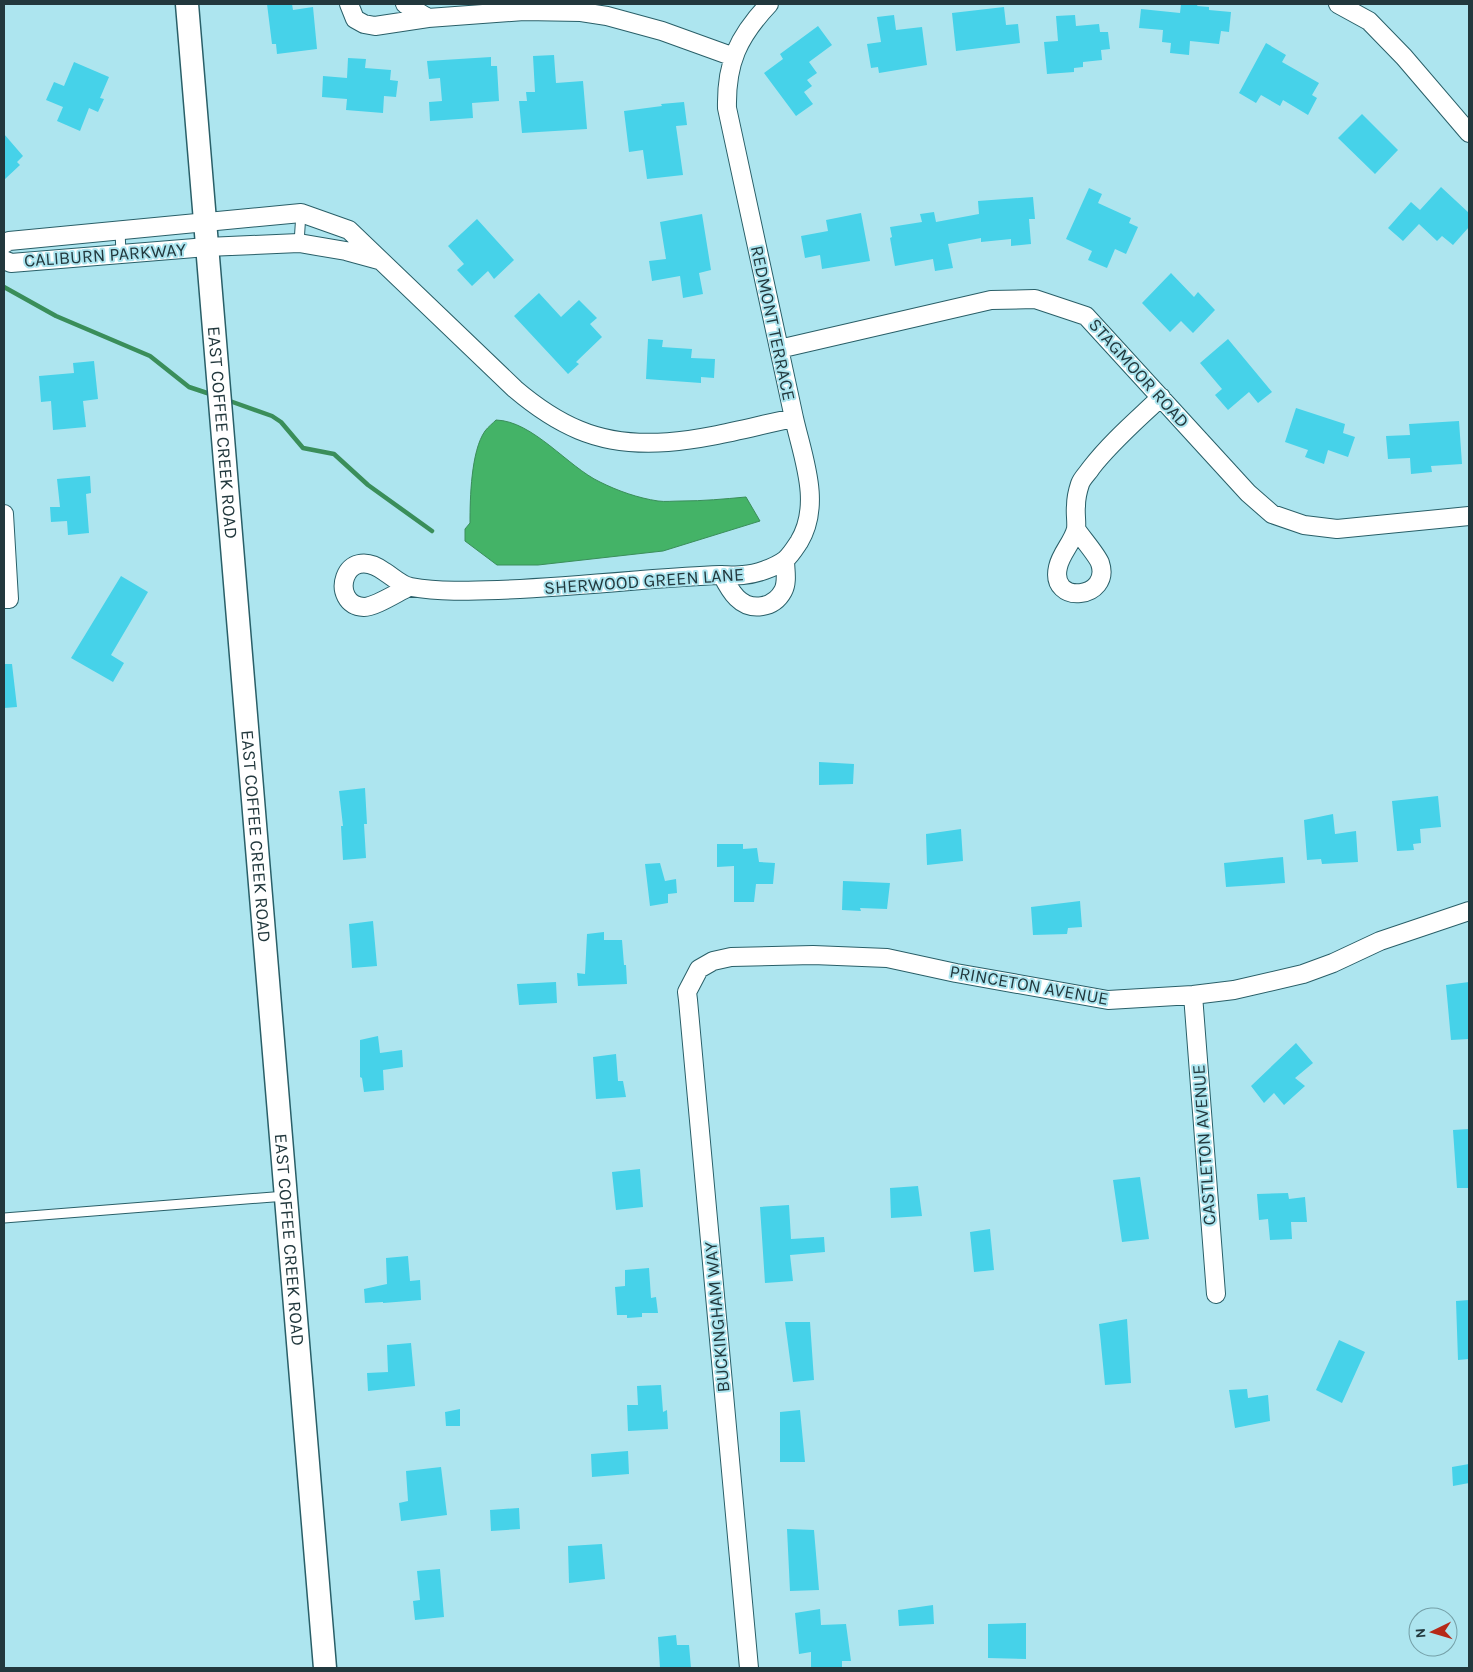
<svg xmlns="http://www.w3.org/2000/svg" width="1473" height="1672" font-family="Karla,sans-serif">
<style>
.water{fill:#44b367;stroke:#3a8e5a}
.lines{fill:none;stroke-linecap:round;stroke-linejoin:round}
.stream{stroke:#3a8e5a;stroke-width:4.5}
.building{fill:#46d2e9}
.service-casing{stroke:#295f68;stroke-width:11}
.minor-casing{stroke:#295f68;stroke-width:20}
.tertiary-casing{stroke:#295f68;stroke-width:25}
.service{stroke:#fff;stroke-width:9}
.minor{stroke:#fff;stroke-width:18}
.tertiary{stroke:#fff;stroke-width:22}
.labels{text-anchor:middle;stroke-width:4;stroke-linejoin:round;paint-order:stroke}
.street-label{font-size:18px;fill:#22383d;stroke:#ade5ef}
</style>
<rect width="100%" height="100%" fill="#ade5ef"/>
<path class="water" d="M496,420C533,421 568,467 600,482C618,491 638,498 658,501C665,502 673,501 681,501C703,501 724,499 746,497L760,521L663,551L538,565H497L465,541V529L470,523C470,498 471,451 485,431C488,427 493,423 496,420Z"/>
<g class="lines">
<path class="stream" d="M4,287L56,316L150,356L189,387L213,395
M227,400L272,416L281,422L303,448L334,454L368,485L432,531"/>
</g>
<path class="building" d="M267,4H292L293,10L313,7L317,49L277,54L276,44H272Z
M1181,4H1198L1197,6L1209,7V10L1231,12L1229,32L1221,31L1219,44L1190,41L1189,55L1170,53L1171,43L1162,42L1163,30L1139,28L1141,9L1180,13Z
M1004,7L1006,25L1018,24L1020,43L956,51L952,13Z
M894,15L896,30L922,27L927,65L879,73L878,67L871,68L867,44L881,42L877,17Z
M1075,15L1076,26L1099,24L1100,32H1108L1110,49L1101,50L1102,60L1083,62V67L1074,68V72L1047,74L1044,42L1058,41L1056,16Z
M818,26L832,45L809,62L817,73L807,80L812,86L804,92L813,104L796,116L764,73L783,59L780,54Z
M1266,43L1286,55L1282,62L1319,83L1312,95L1317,98L1308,115L1283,100L1280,106L1261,95L1256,103L1239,93Z
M554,55L556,83L583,81L587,129L522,133L519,101H527L526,92H535L533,56Z
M491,57V66H497L499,101L472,103L473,118L430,121L429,102L442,101L440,78L429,79L427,61Z
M348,58L366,59L365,68L391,70L390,80L398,81L396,97L384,96L383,113L346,110L347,99L322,97L323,76L347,78Z
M74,62L109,77L100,98L104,99L98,112L89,108L80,131L57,121L63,107L46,100L54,82L64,86Z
M684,102L687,125L676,126L683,175L647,179L643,150L629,152L624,111L662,106L661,104Z
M1362,114L1398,150L1375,174L1338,138Z
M4,134L23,156L17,162L20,165L4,180Z
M1441,187L1469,213V227L1453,245L1442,236L1437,241L1419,224L1403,241L1388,228L1411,202L1420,210Z
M1089,188L1102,194L1098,203L1131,218L1129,223L1138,227L1126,254L1115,249L1107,268L1088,260L1092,251L1066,239Z
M1033,197L1035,219H1029L1031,244L1011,246V239L981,242V238L948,244L953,268L935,271L933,259L895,266L890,238L892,237L890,227L922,222L920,214L934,212L936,222L979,214L978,201Z
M861,213L870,261L822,269L820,255L805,258L801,236L828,231L826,220Z
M702,214L711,270L699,273L703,294L683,298L680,276L652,281L649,261L666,259L660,222Z
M477,219L514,260L494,279L488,271L472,286L457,270L464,264L448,246Z
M1171,273L1194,297L1198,292L1215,310L1193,333L1181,321L1170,332L1142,303Z
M539,293L561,317L579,300L597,318L590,324L602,337L576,362L579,364L568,374L514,316Z
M648,339L663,340L662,347L692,349L691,358L715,359L714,378L701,377V383L646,379Z
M1228,339L1272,392L1258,403L1249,392L1228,410L1215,395L1222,389L1200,363Z
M94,361L98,399L83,401L86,427L53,430L51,401L41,402L39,376L74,373L73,363Z
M1296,408L1345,424L1343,433L1355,437L1348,457L1328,450L1324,464L1305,457L1308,450L1285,442Z
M1459,421L1462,464L1431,466L1432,472L1411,474L1410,458L1388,459L1386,436L1410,435L1409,424Z
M90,476L91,493L86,494L89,533L68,535L67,521L51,522L50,507H60L57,479Z
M121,576L148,592L111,655L124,663L113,682L71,658Z
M4,664H12L17,707L4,708Z
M819,762L854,764L853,784L819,785Z
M365,788L367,824H364L366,858L343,860L341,826H343L339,791Z
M1438,796L1441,827L1420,829L1421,843L1413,844L1414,850L1397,851L1392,801Z
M1333,814L1335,834L1356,831L1358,862L1322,864L1321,859L1307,860L1304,820Z
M961,829L963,861L927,865L926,834Z
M717,844H743V849L757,848L759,862L775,863L773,884H756L754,902H734V866L717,867Z
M1283,857L1285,883L1226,887L1224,863Z
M660,863L665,881L676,879L677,893L668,894V903L650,906L645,864Z
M843,881L890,883L887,909L860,908L861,911L842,910Z
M1080,901L1082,927L1068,928L1067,934L1033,935L1031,907Z
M373,921L377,966L352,968L349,924Z
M604,932V940H622L624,965H626L627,984L578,986L577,973L585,974L587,934Z
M556,982L557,1003L519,1005L517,984Z
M1469,982V1039L1451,1040L1446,985Z
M378,1036L380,1053L402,1050L403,1067L383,1070L384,1090L364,1092L362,1078L360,1077V1040Z
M1296,1043L1313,1063L1295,1078L1305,1086L1284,1105L1274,1093L1264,1103L1251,1086Z
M616,1054L618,1081H623L626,1097L596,1099L593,1057Z
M1469,1129V1188H1457L1453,1130Z
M640,1169L643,1207L616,1210L612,1172Z
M1140,1177L1149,1239L1122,1242L1113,1180Z
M918,1186L922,1216L891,1218L890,1188Z
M1288,1193L1289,1199L1305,1197L1307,1222H1291L1292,1239L1270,1240L1268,1219L1259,1220L1257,1194Z
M789,1205L791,1239L824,1237L825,1252L790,1255L793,1281L765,1283L760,1207Z
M990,1229L994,1270L974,1272L970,1232Z
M408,1256L410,1281L420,1280L421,1300L383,1303V1302L365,1303L364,1289L387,1284L386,1258Z
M649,1268L651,1298L656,1297L658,1313H642V1317L627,1318V1315H617L615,1287L625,1286V1270Z
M1469,1300V1359L1458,1360L1456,1301Z
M1127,1319L1131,1383L1105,1385L1099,1324Z
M785,1322H810L814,1380L793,1382Z
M1339,1340L1365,1352L1342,1403L1316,1390Z
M411,1343L415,1386L368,1391L367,1373L388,1372L387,1345Z
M661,1385L663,1412L667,1410L668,1429L628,1431L627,1405H638L637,1386Z
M1247,1389L1248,1398L1268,1395L1270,1421L1235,1428L1229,1390Z
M460,1409V1426H446L445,1412Z
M800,1410L805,1462H780V1412Z
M628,1451L629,1474L592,1477L591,1454Z
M1469,1464V1483L1453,1486L1452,1467Z
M441,1467L447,1515L401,1521L399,1503L408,1501L406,1471Z
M519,1508L520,1529L491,1531L490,1510Z
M787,1529L814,1530L819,1590L790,1591Z
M602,1544L605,1579L569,1583L568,1546Z
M440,1569L444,1617L415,1620L413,1601L420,1600L417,1571Z
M933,1605L934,1624L899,1626L898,1610Z
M820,1609L821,1625L846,1624L851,1661H842V1668H811V1652L799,1654L795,1613Z
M1026,1623V1659L988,1658V1624Z
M676,1635L677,1645H689L691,1668H660L658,1637Z"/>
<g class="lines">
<g class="service-casing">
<path id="service" d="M120,230L121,254
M299,243L301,213
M4,1218L286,1196"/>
</g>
<g class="minor-casing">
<path id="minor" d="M349,4L355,19L364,24L375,26L428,18L524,11L581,12L607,16L662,31L734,57
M405,4L428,18
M1338,4L1369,21L1404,57L1469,133
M4,244L9,241L301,213L349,230L515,389C535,406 555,420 579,430C648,459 725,432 794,418L727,108C726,63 738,37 769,4
M4,260L11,263L207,247L299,243L346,251L379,260
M779,349L991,300L1035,299L1086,316L1248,493L1272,514L1304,525L1337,529L1469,516
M4,514L9,599H4
M1076,529C1082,538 1097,555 1100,563C1112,599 1049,606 1058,567C1061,553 1073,542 1076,529C1077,522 1075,513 1076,506C1076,499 1078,490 1080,484C1082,478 1088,473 1091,468C1111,442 1137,420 1161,397
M722,575C726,583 731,592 737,598C751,612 774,608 783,591C788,582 785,569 785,560
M409,587C398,592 375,607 364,607C328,605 343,541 385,572C393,577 402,586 411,587C439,592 469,591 498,590C546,588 593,584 641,580C667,578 694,576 720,575C727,575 735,576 743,575C756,574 774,568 785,560C790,556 795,548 799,542C822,504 803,458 794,418
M1193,995L1216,1294
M749,1668L688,1000L687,992L699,969L713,961L731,957L813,955L887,958L956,973L1108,1000L1193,995L1234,990L1303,974L1333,963L1380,941L1469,911"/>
</g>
<g class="tertiary-casing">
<g id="tertiary">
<path id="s1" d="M187,4L325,1668"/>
</g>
</g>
<use href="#service" class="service"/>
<use href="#minor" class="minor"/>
<use href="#tertiary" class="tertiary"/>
</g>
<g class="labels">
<g class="street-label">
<text transform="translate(105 255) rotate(-4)" y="6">CALIBURN PARKWAY</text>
<text transform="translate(773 323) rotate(78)" y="6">REDMONT TERRACE</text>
<text transform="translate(1139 373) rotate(48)" y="6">STAGMOOR ROAD</text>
<text dy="6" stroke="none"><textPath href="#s1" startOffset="430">EAST COFFEE CREEK ROAD</textPath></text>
<text transform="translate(644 581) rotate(-4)" y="6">SHERWOOD GREEN LANE</text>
<text dy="6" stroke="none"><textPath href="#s1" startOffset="835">EAST COFFEE CREEK ROAD</textPath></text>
<text transform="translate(1029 985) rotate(10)" y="6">PRINCETON AVENUE</text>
<text transform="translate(1204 1145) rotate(-94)" y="6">CASTLETON AVENUE</text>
<text dy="6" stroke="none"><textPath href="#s1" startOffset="1240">EAST COFFEE CREEK ROAD</textPath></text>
<text transform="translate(717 1317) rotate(-95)" y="6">BUCKINGHAM WAY</text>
</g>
</g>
<rect width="1473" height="1672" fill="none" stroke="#22383d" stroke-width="10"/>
<g transform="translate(1433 1632) rotate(265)"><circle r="24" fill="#ade5ef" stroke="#75a0a8"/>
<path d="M0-4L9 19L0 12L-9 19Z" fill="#b62918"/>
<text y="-8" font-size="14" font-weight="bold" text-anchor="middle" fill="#22383d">N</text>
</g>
</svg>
